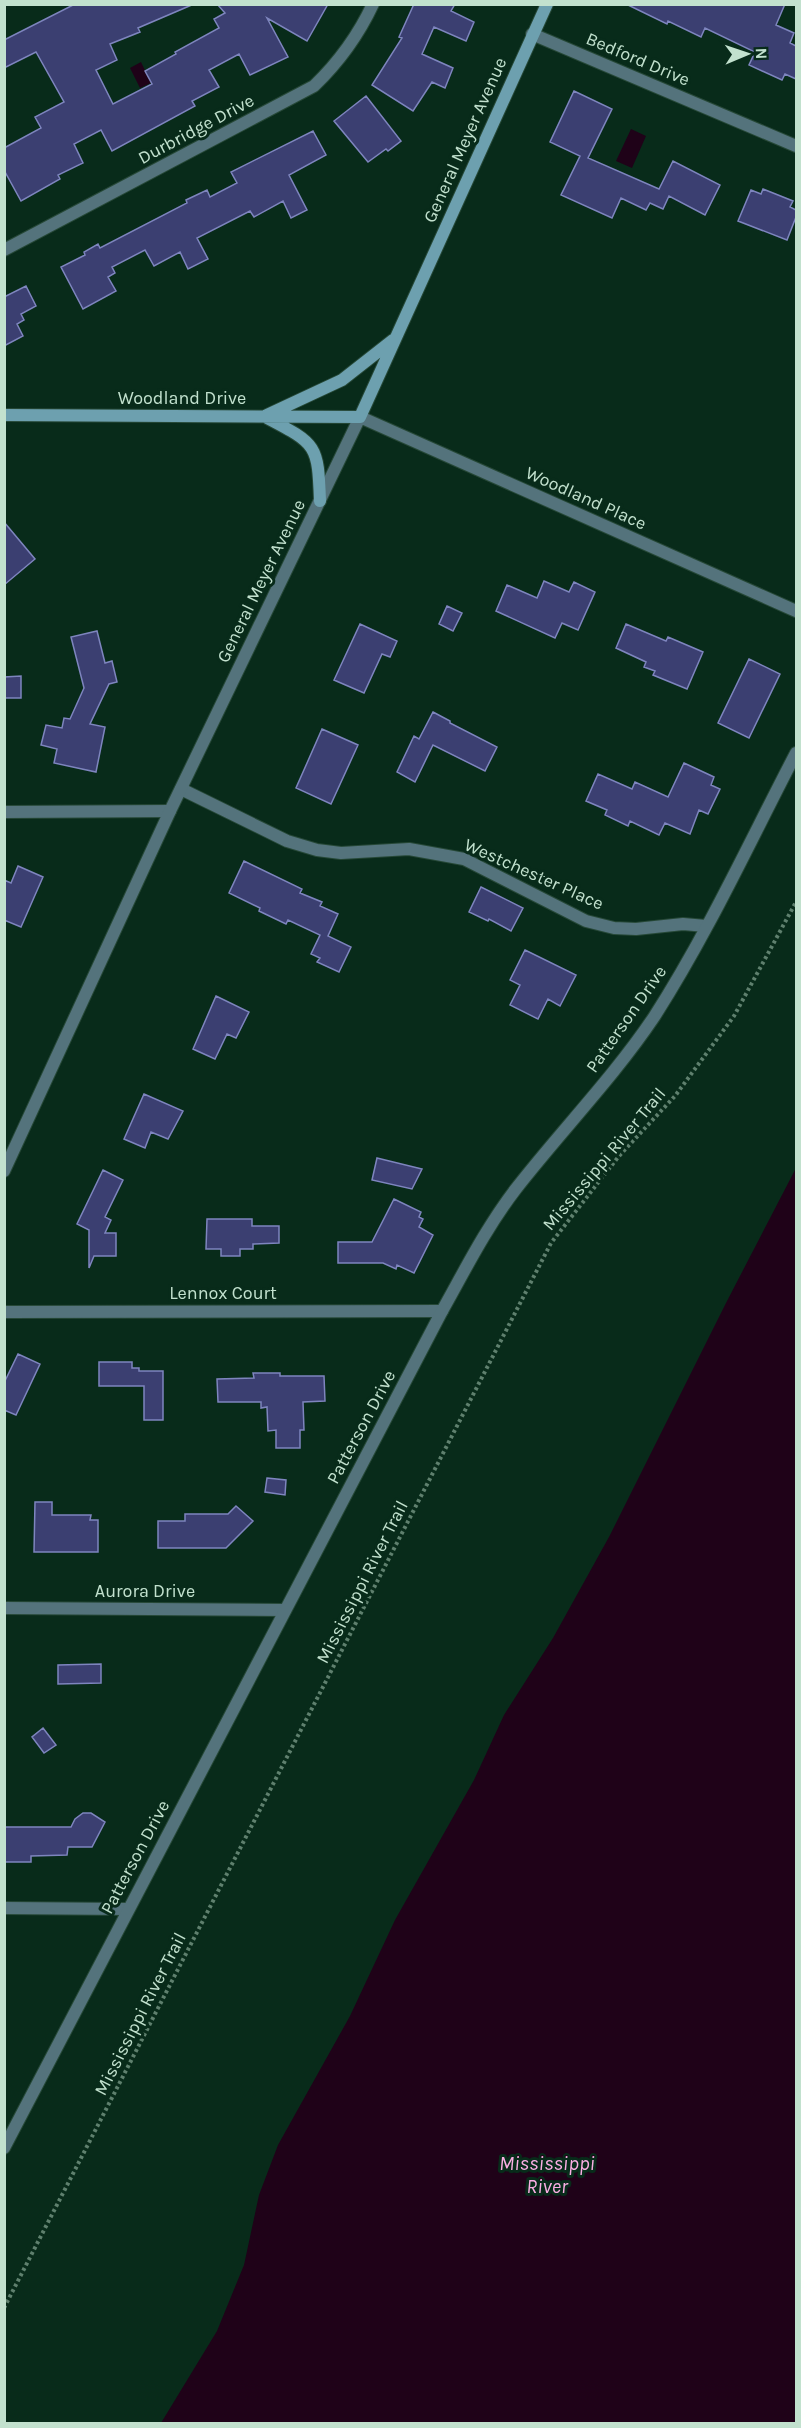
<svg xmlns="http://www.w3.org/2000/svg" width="801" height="2428" font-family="Karla,sans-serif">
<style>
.water{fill:#1f0218}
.building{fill:#3b3f71;stroke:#7e85be;stroke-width:1.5}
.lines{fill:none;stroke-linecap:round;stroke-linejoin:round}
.minor-casing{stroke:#264837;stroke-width:14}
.tertiary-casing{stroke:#264837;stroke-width:14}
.secondary-casing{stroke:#264837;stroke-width:14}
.path{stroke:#5f806e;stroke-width:4;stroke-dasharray:3 3;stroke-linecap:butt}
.minor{stroke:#54737c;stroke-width:12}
.tertiary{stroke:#54737c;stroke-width:12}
.secondary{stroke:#6da0af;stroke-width:12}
.labels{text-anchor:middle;stroke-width:6;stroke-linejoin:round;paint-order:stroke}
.street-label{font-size:18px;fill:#c2e1ce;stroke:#082b1a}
.water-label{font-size:20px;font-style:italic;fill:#fbaee4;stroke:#082b1a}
</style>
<rect width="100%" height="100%" fill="#082b1a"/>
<path class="water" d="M141,62L151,83L140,88L130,68Z
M631,129L646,136L632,168L616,161Z
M796,1168V2423H161L217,2331L244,2265L259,2195L278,2145L350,2016L395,1920L474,1780L504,1715L553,1638L609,1537L726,1303Z"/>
<path class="building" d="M75,4H194L138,28L140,32L110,44L117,60L96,70L113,104L152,84L145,71L176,54L175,52L219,28L214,19L225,13L217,4H328L307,41L267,18L288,57L250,75L239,54L209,70L219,87L192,101L195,106L112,151L101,130L74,144L83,163L58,175L60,179L21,201L4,170V148L41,128L35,117L64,102L36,52L4,68V40Z
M414,4H455L451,11L474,22L466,41L434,27L422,54L453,68L445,88L432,82L413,111L372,85L402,38L399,37Z
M626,4H785L776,25L794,33L790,43L796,46V79L785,74L782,80L749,65L755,52L705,28L701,37L668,21L667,24Z
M574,91L612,109L588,158L659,189L673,161L720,185L705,215L669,196L663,209L650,203L646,210L621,198L612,218L561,195L580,156L550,142Z
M366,96L401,141L388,151L386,149L368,162L334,121Z
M313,131L326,155L289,175L307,210L291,218L283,201L254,217L250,211L197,238L208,259L188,269L180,252L154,266L145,250L112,267L115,273L108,277L116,291L83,309L61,267L85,255L84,252L98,244L100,248L187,203L186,200L207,190L210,197L237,183L231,172Z
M763,189L793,201L790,207L796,210V217L787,240L738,221L751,190L761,194Z
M26,286L36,306L21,314L24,320L17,324L23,336L4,346V297Z
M4,522L35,559L4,585Z
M544,581L569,592L574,582L595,592L578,630L562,623L555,638L496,611L507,585L537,598Z
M447,606L462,613L453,631L439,624Z
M360,624L397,641L390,657L382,654L364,693L334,680Z
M626,624L666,641L668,637L703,652L687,689L653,675L655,671L644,667L646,662L616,648Z
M97,631L105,663L112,661L117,682L109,684L90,724L105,727L96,772L54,763L57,749L41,745L46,725L62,728L64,718L70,719L84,688L71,637Z
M749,659L780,674L749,738L718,723Z
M21,676V698H4V677Z
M433,712L450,721V723L497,747L485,771L433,745L415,782L397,772L414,736L419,739Z
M322,729L358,745L331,804L296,788Z
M684,763L714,777L711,785L720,789L708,814L699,810L690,834L665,823L659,835L630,821L628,826L605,815L607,810L586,801L598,774L632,789L635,782L668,797Z
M244,861L302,889L300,893L322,902L320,906L338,914L328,936L351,947L339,972L317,962L320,958L311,954L320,935L288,920L286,924L259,911L260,908L229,893Z
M18,866L43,877L21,927L4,920V880L11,883Z
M481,887L523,908L511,931L489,919L488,921L469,912Z
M525,950L576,975L560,1006L548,999L538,1019L510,1005L520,985L510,980Z
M216,996L249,1012L236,1038L227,1034L215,1059L193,1049Z
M144,1094L183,1111L168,1139L151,1132L145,1148L124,1139Z
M377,1158L422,1169L412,1189L372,1180Z
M103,1170L123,1180L105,1217L111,1220L105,1233H116V1256H94L89,1268V1230L77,1224Z
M394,1199L421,1212L419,1217L423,1219L419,1227L433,1235L414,1273L397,1265L396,1269L383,1263H338V1242H372Z
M207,1219H252V1226H279V1243L253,1244V1249H240V1256H221V1249H206Z
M18,1354L40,1364L16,1415L4,1410V1383Z
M99,1362H132V1368H139V1371H163V1420H144V1386H99Z
M253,1373H280V1376H324L325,1401L303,1402L304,1430H300V1448H276V1430L268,1431L267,1407L261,1408V1402H218L217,1379L254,1378Z
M267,1478L286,1480L285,1495L265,1492Z
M35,1502H52V1515H91L90,1520H98V1552H34Z
M236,1506L253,1521L226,1548H158V1521H185V1514H228Z
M101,1664V1683L58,1684V1665Z
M43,1728L56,1745L44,1753L32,1737Z
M83,1813H91L105,1822L92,1847H68L67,1855L31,1856V1862H4V1827H71L75,1819Z"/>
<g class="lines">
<g class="minor-casing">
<path id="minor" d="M532,34L796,146
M4,250L314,86C339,62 358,36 373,4
M181,789L287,841L317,850L341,853L409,849L464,859L586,921L614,928L636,929L683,924L706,926
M4,812L170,811
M4,1312L442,1311
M4,1608L285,1610
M4,1908L128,1909"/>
</g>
<g class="tertiary-casing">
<path id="tertiary" d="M4,1171L170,811L360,417L796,611
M4,2148L442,1311C465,1270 486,1228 515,1190C560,1132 613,1078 654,1017C708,933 750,841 796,753"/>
</g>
<g class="secondary-casing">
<path id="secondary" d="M4,415L360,417L547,4
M267,415L342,380L393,340
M267,418C317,444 318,445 320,501"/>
</g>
<path class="path" d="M4,2308L551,1243L619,1156L675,1096L734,1016L796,902"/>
<use href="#minor" class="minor"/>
<use href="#tertiary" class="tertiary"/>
<use href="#secondary" class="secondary"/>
</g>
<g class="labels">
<g class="street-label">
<text transform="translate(638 59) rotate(23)" y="6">Bedford Drive</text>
<text transform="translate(196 129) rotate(-28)" y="6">Durbridge Drive</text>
<text transform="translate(465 140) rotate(-66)" y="6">General Meyer Avenue</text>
<text x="182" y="404">Woodland Drive</text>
<text transform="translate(586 498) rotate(24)" y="6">Woodland Place</text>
<text transform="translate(261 581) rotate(-64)" y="6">General Meyer Avenue</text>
<text transform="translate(534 874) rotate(24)" y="6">Westchester Place</text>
<text transform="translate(626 1019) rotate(-55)" y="6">Patterson Drive</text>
<text transform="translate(604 1159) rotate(-50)" y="6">Mississippi River Trail</text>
<text x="223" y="1299">Lennox Court</text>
<text transform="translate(361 1427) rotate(-62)" y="6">Patterson Drive</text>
<text transform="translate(362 1582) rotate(-63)" y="6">Mississippi River Trail</text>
<text x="145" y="1597">Aurora Drive</text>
<text transform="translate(135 1857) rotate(-62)" y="6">Patterson Drive</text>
<text transform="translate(140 2014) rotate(-63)" y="6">Mississippi River Trail</text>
</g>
<g class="water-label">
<text x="547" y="2170">Mississippi<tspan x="547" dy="23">River</tspan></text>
</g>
</g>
<rect width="801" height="2428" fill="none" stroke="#c2e1ce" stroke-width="12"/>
<g transform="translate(747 54) rotate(88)" stroke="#082b1a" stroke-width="4.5" paint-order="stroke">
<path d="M0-4.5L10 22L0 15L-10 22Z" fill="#c2e1ce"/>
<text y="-9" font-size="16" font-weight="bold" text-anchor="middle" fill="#c2e1ce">N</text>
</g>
</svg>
